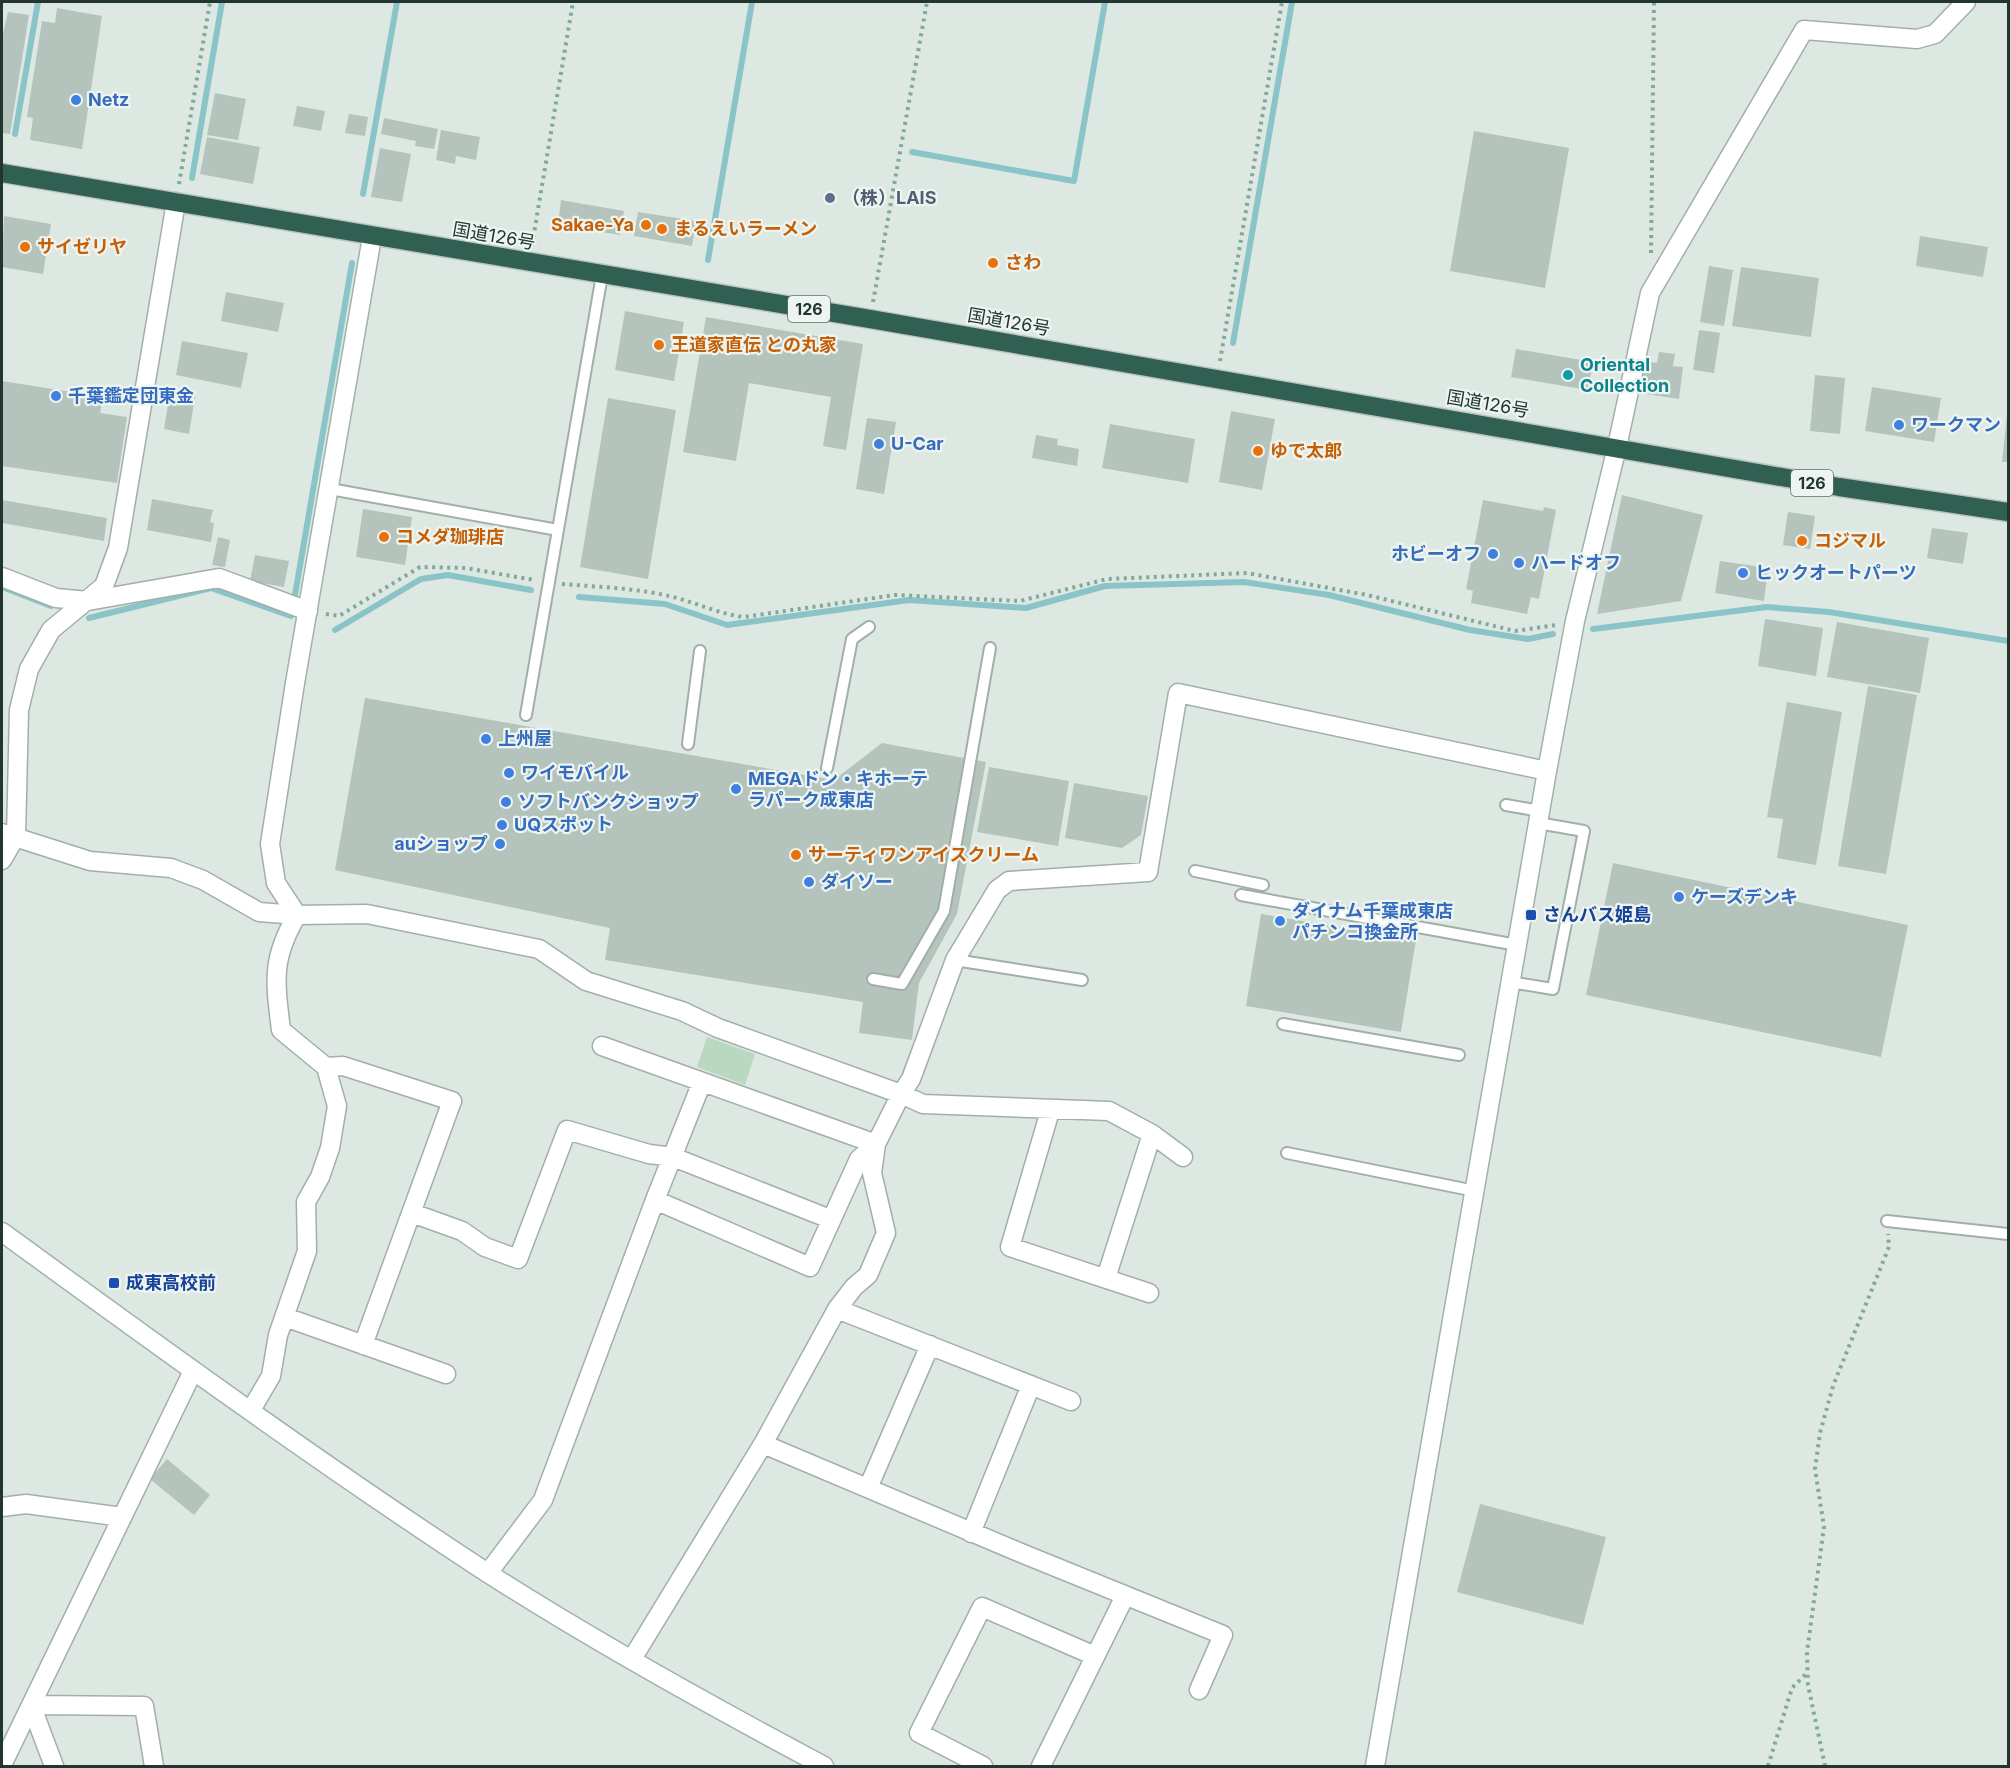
<svg xmlns="http://www.w3.org/2000/svg" width="2010" height="1768" font-family="Inter,'Noto Sans JP',sans-serif">
<style>
.green{fill:#b9d8bf}
.lines{fill:none;stroke-linecap:round;stroke-linejoin:round}
.stream{stroke:#8ac4c9;stroke-width:6}
.building{fill:#b4c3bc}
.lane-casing{stroke:#a2afa9;stroke-width:14}
.street-casing{stroke:#a2afa9;stroke-width:21}
.secondary-casing{stroke:#9fb3aa;stroke-width:21}
.highway-casing{stroke:#bcc3c1;stroke-width:21}
.path{stroke:#81a99a;stroke-width:4;stroke-dasharray:3 4.5;stroke-linecap:butt}
.lane{stroke:#fff;stroke-width:10}
.street{stroke:#fff;stroke-width:18}
.secondary{stroke:#fff;stroke-width:18}
.highway{stroke:#306052;stroke-width:18}
.shop-dot{fill:#3f7fe0;stroke:#eef5f1;stroke-width:2}
.service-dot{fill:#5c6f8a;stroke:#eef5f1;stroke-width:2}
.food-dot{fill:#e8710a;stroke:#eef5f1;stroke-width:2}
.culture-dot{fill:#0f9aa8;stroke:#eef5f1;stroke-width:2}
.transit-dot{fill:#1a4fb4;stroke:#eef5f1;stroke-width:2}
.labels{text-anchor:middle;stroke-width:4.5;stroke-linejoin:round;paint-order:stroke}
.shield{fill:#eef5f1;stroke:#5e6f69;stroke-width:1.5}
.shield-label{font-size:16px;font-weight:bold;fill:#21362f}
.shop-label{font-size:18px;font-weight:bold;fill:#366cbe;stroke:#eef5f1;text-anchor:start}
.service-label{font-size:18px;font-weight:bold;fill:#4e5e75;stroke:#eef5f1;text-anchor:start}
.food-label{font-size:18px;font-weight:bold;fill:#c56008;stroke:#eef5f1;text-anchor:start}
.street-label{font-size:18px;fill:#21362f;stroke:#eef5f1}
.culture-label{font-size:18px;font-weight:bold;fill:#0d838f;stroke:#eef5f1;text-anchor:start}
.transit-label{font-size:18px;font-weight:bold;fill:#164399;stroke:#eef5f1;text-anchor:start}
</style>
<rect width="100%" height="100%" fill="#dee8e3"/>
<path class="green" d="M707,1037L755,1054L745,1085L697,1067Z"/>
<g class="lines">
<path class="stream" d="M15,134L38,2
M912,152L1074,181L1105,2
M192,178L222,2
M363,194L397,2
M708,260L752,2
M1233,343L1292,2
M2,587L51,606
M295,595L352,263
M579,597L665,604L727,625L909,600L1026,608L1105,586L1244,582L1329,595L1470,630L1528,639L1553,634
M89,618L211,588L291,616
M1593,629L1767,607L1829,612L2008,641
M335,630L421,579L448,575L531,590"/>
</g>
<path class="building" d="M57,8L102,16L82,149L30,140L33,118L27,117L42,21L55,23Z
M8,12L29,15L10,134L2,133V38Z
M215,93L246,99L238,140L207,135Z
M297,106L325,111L321,131L293,126Z
M349,114L368,117L365,136L345,133Z
M384,118L438,129L434,149L415,146L416,141L381,134Z
M441,130L480,137L476,160L456,156L455,164L436,160Z
M1474,131L1569,148L1545,288L1450,271Z
M207,137L260,147L253,184L200,174Z
M380,148L411,154L402,202L371,197Z
M561,200L624,211L620,235L558,225Z
M638,212L696,221L692,246L634,236Z
M4,216L51,224L43,274L2,267Z
M1920,236L1988,247L1983,277L1916,266Z
M1709,266L1733,270L1724,326L1700,322Z
M1741,267L1819,278L1811,337L1732,326Z
M226,292L284,303L278,332L221,321Z
M625,311L684,322L674,381L615,370Z
M706,317L863,344L846,450L823,446L831,397L749,383L736,461L683,452Z
M1699,330L1720,333L1714,373L1693,370Z
M182,341L248,353L241,388L176,375Z
M1516,349L1593,362L1588,390L1511,377Z
M1659,352L1675,354L1673,366L1683,367L1679,399L1640,393L1645,361L1657,363Z
M1815,375L1845,378L1840,434L1810,431Z
M2,381L103,397L100,413L127,417L117,483L2,466Z
M1872,387L1941,398L1934,442L1865,431Z
M170,392L195,397L189,434L164,429Z
M608,398L676,410L648,579L580,567Z
M1231,411L1275,419L1262,490L1219,482Z
M2007,415H2008V462H2002Z
M867,418L896,422L884,494L856,489Z
M1110,424L1195,439L1188,483L1102,468Z
M1036,435L1058,439L1057,445L1079,449L1077,466L1032,458Z
M1622,495L1703,515L1681,601L1597,614Z
M152,499L213,510L210,522L214,523L211,542L147,530Z
M2,500L107,518L104,541L2,523Z
M1483,500L1543,511L1544,507L1556,510L1539,599L1531,597L1527,614L1471,603L1473,591L1466,589Z
M363,509L412,517L405,565L356,557Z
M1788,512L1815,516L1810,549L1783,545Z
M1932,528L1968,533L1963,564L1927,558Z
M218,537L230,540L225,567L212,565Z
M255,555L289,561L284,587L250,581Z
M1720,561L1768,568L1764,601L1715,593Z
M1765,619L1823,628L1816,676L1758,666Z
M1837,622L1929,638L1920,693L1827,677Z
M1868,686L1917,695L1886,874L1838,866Z
M365,698L834,780L882,743L986,762L957,914L919,983L912,1040L859,1033L863,1002L605,960L610,928L335,870Z
M1787,702L1842,712L1816,865L1777,858L1783,819L1767,817Z
M989,767L1069,781L1058,846L977,832Z
M1074,783L1148,796L1141,835L1122,848L1065,838Z
M1613,863L1908,925L1881,1057L1586,995Z
M1261,914L1416,940L1401,1032L1246,1006Z
M167,1459L210,1495L194,1515L150,1479Z
M1480,1504L1606,1537L1583,1625L1457,1592Z"/>
<g class="lines">
<g class="lane-casing">
<path id="lane" d="M330,489L558,530
M526,715L602,275
M688,744L700,651
M827,768L852,639L869,627
M1506,805L1540,811
M1195,871L1263,885
M1241,895L1517,945
M955,960L1082,980
M873,979L902,984L944,911L990,648
M1510,982L1553,989L1584,831L1538,823
M1283,1024L1459,1055
M1287,1153L1475,1191
M1887,1221L2008,1234"/>
</g>
<g class="street-casing">
<path id="street" d="M1617,447L1650,293L1804,30L1917,39L1935,34L1966,2
M2,577L56,598L88,601L219,578L308,611
M295,683L270,844L276,883L297,915
M2,833L90,861L171,868L203,880L259,912L297,915L367,914L539,949L586,981L682,1011L718,1028L901,1094L911,1079L955,960L997,890L1009,881L1148,872L1178,693L1547,771
M2,860L16,836L19,710L29,669L51,630L104,586L118,548L176,202
M297,915C271,959 275,981 281,1030L326,1067L343,1066L452,1101L363,1345
M602,1046L876,1144L859,1159L810,1267L655,1200
M1050,1111L1010,1247L1149,1293
M412,1213L462,1231L485,1247L518,1259L567,1130L649,1154L673,1157L830,1219
M1106,1278L1152,1134
M837,1309L1071,1401
M285,1317L446,1374
M251,1410L271,1376L278,1335L307,1251L306,1202L320,1177L330,1148L337,1106L326,1067
M763,1444L1021,1553L1223,1635L1199,1690
M868,1488L930,1345
M2,1507L26,1504L122,1517
M971,1533L1031,1385
M488,1573L543,1500L655,1200L702,1082
M632,1659L763,1444L837,1309L854,1287L868,1275L886,1233L872,1173L876,1144L901,1094L923,1104L1109,1111L1152,1134L1183,1157
M2,1765L193,1371
M54,1766L31,1705L144,1706L154,1766
M983,1766L919,1733L982,1607L1095,1656
M1041,1766L1125,1596"/>
</g>
<g class="secondary-casing">
<path id="secondary" d="M295,683L372,237
M2,1232C161,1348 321,1464 486,1572C595,1642 709,1705 824,1766
M1375,1766L1547,771L1575,621L1617,447"/>
</g>
<g class="highway-casing">
<path id="highway" d="M2,173L870,319L1839,487L2008,512"/>
</g>
<path class="path" d="M179,184L210,2
M532,245L573,2
M1651,253L1654,2
M873,302L927,2
M1220,361L1282,2
M562,584C599,587 637,588 673,597C697,603 719,614 744,617L895,595L1020,601L1107,579L1247,573L1367,595L1515,631L1556,625
M326,614L339,616L420,567L466,568L534,580
M1768,1766L1792,1688L1807,1673
M1825,1766L1808,1685L1807,1652L1824,1527L1815,1469L1820,1433L1833,1386L1889,1247L1888,1234"/>
<use href="#lane" class="lane"/>
<use href="#street" class="street"/>
<use href="#secondary" class="secondary"/>
<use href="#highway" class="highway"/>
</g>
<g class="shop-dot">
<circle cx="76" cy="100" r="6"/>
<circle cx="56" cy="396" r="6"/>
<circle cx="1899" cy="425" r="6"/>
<circle cx="879" cy="444" r="6"/>
<circle cx="1493" cy="554" r="6"/>
<circle cx="1519" cy="563" r="6"/>
<circle cx="1743" cy="573" r="6"/>
<circle cx="486" cy="739" r="6"/>
<circle cx="509" cy="773" r="6"/>
<circle cx="736" cy="789" r="6"/>
<circle cx="506" cy="802" r="6"/>
<circle cx="502" cy="825" r="6"/>
<circle cx="500" cy="844" r="6"/>
<circle cx="809" cy="882" r="6"/>
<circle cx="1679" cy="897" r="6"/>
<circle cx="1280" cy="921" r="6"/>
</g>
<circle class="service-dot" cx="830" cy="198" r="6"/>
<g class="food-dot">
<circle cx="646" cy="225" r="6"/>
<circle cx="662" cy="229" r="6"/>
<circle cx="25" cy="247" r="6"/>
<circle cx="993" cy="263" r="6"/>
<circle cx="659" cy="345" r="6"/>
<circle cx="1258" cy="451" r="6"/>
<circle cx="384" cy="537" r="6"/>
<circle cx="1802" cy="541" r="6"/>
<circle cx="796" cy="855" r="6"/>
</g>
<circle class="culture-dot" cx="1568" cy="375" r="6"/>
<g class="transit-dot">
<rect x="1525" y="909" width="12" height="12" rx="3"/>
<rect x="108" y="1277" width="12" height="12" rx="3"/>
</g>
<g class="labels">
<g class="shield">
<rect x="788" y="296" width="42" height="26" rx="4.5"/>
<rect x="1791" y="470" width="42" height="26" rx="4.5"/>
</g>
<g class="shield-label">
<text x="809" y="315">126</text>
<text x="1812" y="489">126</text>
</g>
<g class="shop-label">
<text x="88" y="106">Netz</text>
<text x="68" y="402">千葉鑑定団東金</text>
<text x="1911" y="431">ワークマン</text>
<text x="891" y="450">U-Car</text>
<text x="1481" y="560" text-anchor="end">ホビーオフ</text>
<text x="1531" y="569">ハードオフ</text>
<text x="1755" y="579">ヒックオートパーツ</text>
<text x="498" y="745">上州屋</text>
<text x="521" y="779">ワイモバイル</text>
<text x="748" y="785">MEGAドン・キホーテ<tspan x="748" dy="21">ラパーク成東店</tspan></text>
<text x="518" y="808">ソフトバンクショップ</text>
<text x="514" y="831">UQスポット</text>
<text x="488" y="850" text-anchor="end">auショップ</text>
<text x="821" y="888">ダイソー</text>
<text x="1691" y="903">ケーズデンキ</text>
<text x="1292" y="917">ダイナム千葉成東店<tspan x="1292" dy="21">パチンコ換金所</tspan></text>
</g>
<g class="service-label">
<text x="842" y="204">（株）LAIS</text>
</g>
<g class="food-label">
<text x="634" y="231" text-anchor="end">Sakae-Ya</text>
<text x="674" y="235">まるえいラーメン</text>
<text x="37" y="253">サイゼリヤ</text>
<text x="1005" y="269">さわ</text>
<text x="671" y="351">王道家直伝 との丸家</text>
<text x="1270" y="457">ゆで太郎</text>
<text x="396" y="543">コメダ珈琲店</text>
<text x="1814" y="547">コジマル</text>
<text x="808" y="861">サーティワンアイスクリーム</text>
</g>
<g class="street-label">
<text transform="translate(494 236) rotate(10)" y="6">国道126号</text>
<text transform="translate(1009 322) rotate(10)" y="6">国道126号</text>
<text transform="translate(1488 404) rotate(10)" y="6">国道126号</text>
</g>
<g class="culture-label">
<text x="1580" y="371">Oriental<tspan x="1580" dy="21">Collection</tspan></text>
</g>
<g class="transit-label">
<text x="1543" y="921">さんバス姫島</text>
<text x="126" y="1289">成東高校前</text>
</g>
</g>
<rect width="2010" height="1768" fill="none" stroke="#21362f" stroke-width="6"/>
</svg>
